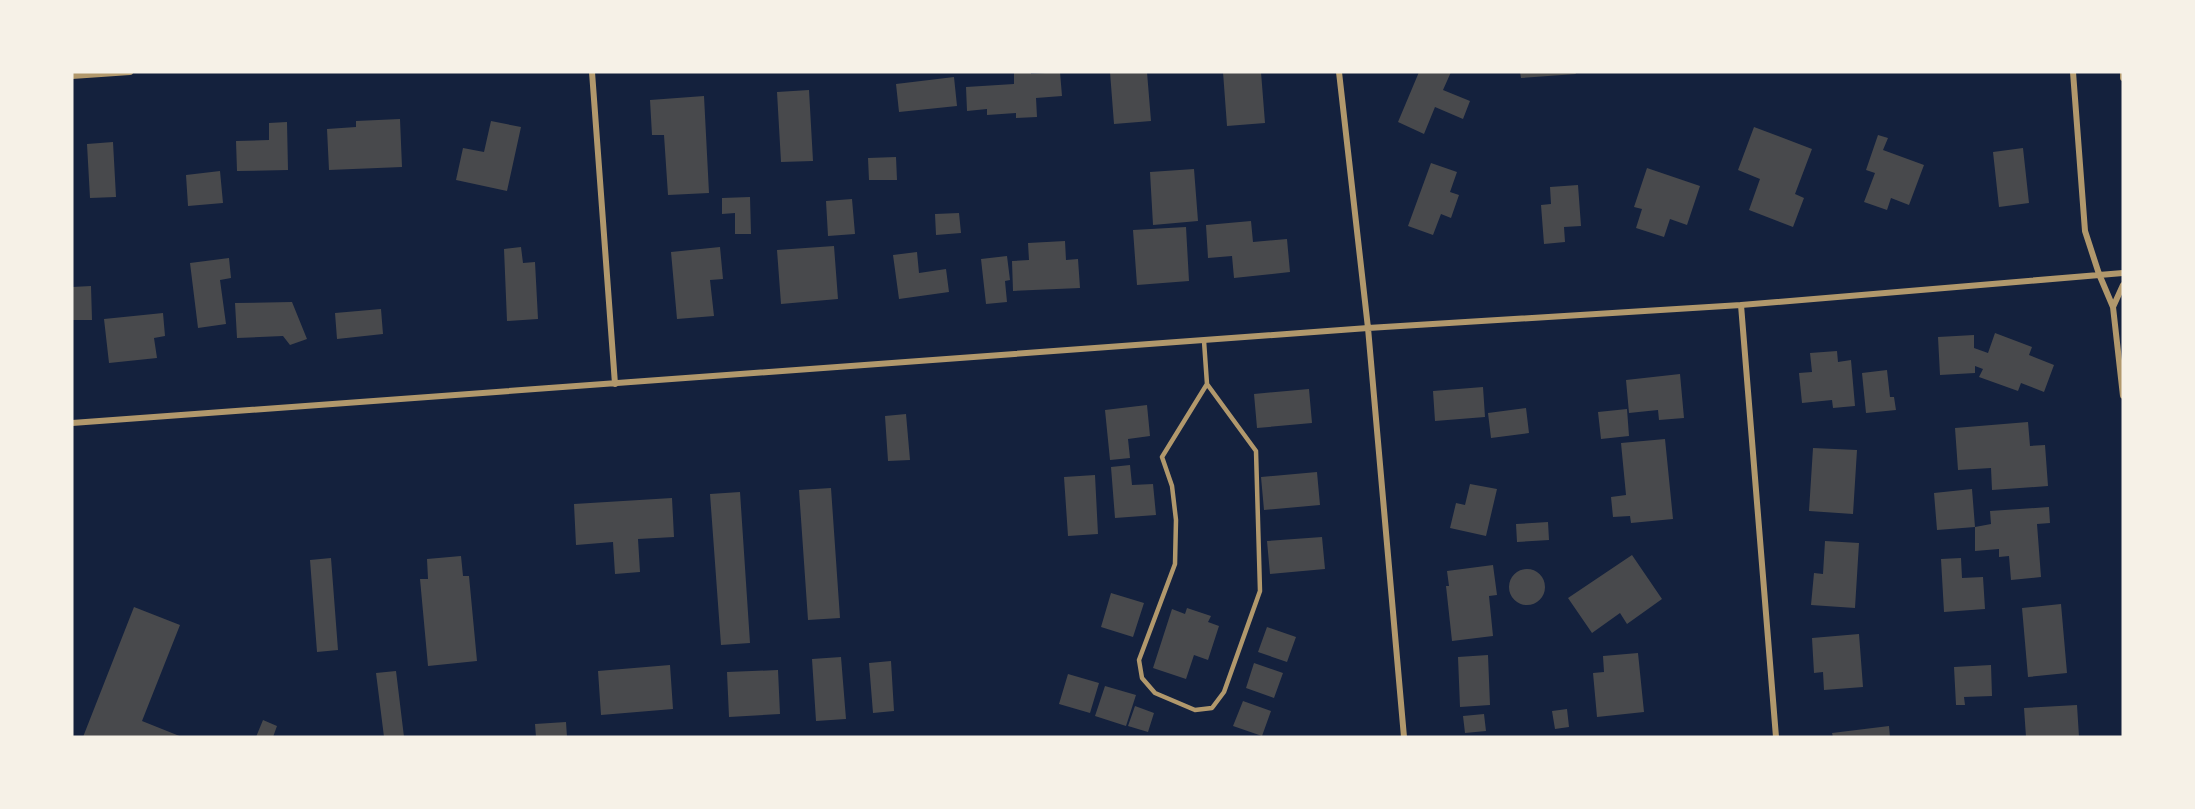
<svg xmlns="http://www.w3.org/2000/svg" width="2195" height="809" font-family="'IBM Plex Sans',sans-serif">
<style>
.building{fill:#48494c}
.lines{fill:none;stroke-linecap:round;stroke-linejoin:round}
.service{stroke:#b1986c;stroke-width:4.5}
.minor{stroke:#b1986c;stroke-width:6}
</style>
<rect width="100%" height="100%" fill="#14213d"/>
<path class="building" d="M1014,72H1031V74L1060,72L1062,96L1036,98L1037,117L1016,118V113L987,115V109L967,111L966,87L1014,84Z
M1110,72H1147L1151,121L1114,124Z
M1223,72H1261L1265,123L1227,126Z
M1419,72H1451L1443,90L1470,101L1463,119L1435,107L1424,134L1398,122Z
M1520,72H1575L1576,74L1521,78Z
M954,77L957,106L899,112L896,84Z
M809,90L813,161L781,162L777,92Z
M704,96L709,193L668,195L664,135H652L650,100Z
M400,119L402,167L329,170L327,129L356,127V121Z
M491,121L521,127L507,191L456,180L463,148L484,152Z
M287,122L288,170L237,171L236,141L269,140V123Z
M1754,127L1812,149L1795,194L1804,198L1793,227L1749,210L1760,179L1738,170Z
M1878,135L1888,138L1883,150L1924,165L1909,205L1891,198L1887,210L1864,202L1875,173L1866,170Z
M113,142L116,197L90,198L87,144Z
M2023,148L2029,203L1999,207L1993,152Z
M896,157L897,180H869L868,158Z
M1431,163L1457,172L1450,192L1459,195L1451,218L1441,214L1433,235L1408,226Z
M1647,168L1700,186L1687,225L1670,219L1664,237L1636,228L1642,209L1634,207Z
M1194,169L1198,221L1153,225L1150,172Z
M220,171L223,203L188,206L186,175Z
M1578,185L1581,226L1564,227L1565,242L1544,244L1541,205L1551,204L1550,187Z
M750,197L751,234H735V213L722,214V198Z
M852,199L855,234L828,236L826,201Z
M959,213L961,233L936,235L935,214Z
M1251,221L1253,242L1287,239L1290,272L1234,278L1232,256L1208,258L1206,225Z
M1186,227L1189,281L1137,285L1133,230Z
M1065,241L1066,260L1078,259L1080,288L1013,291L1012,261L1029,260L1028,243Z
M834,246L838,299L781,304L777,250Z
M521,247L523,263L535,262L538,319L507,321L504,249Z
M720,247L723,279L710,280L714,316L677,319L671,252Z
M917,252L919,273L946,269L949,292L899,299L893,255Z
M1007,256L1010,280L1005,281L1007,302L986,304L981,259Z
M229,258L231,278L220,280L226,324L198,328L190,263Z
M91,286L92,320H72V287Z
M292,302L307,339L290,345L283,336L237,338L235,303Z
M381,309L383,334L337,339L335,313Z
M163,313L165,336L154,338L157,358L109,363L104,319Z
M1995,333L2032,347L2029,355L2054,365L2044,392L2021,383L2018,391L1979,377L1983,369L1975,366V373L1940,375L1938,337L1974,335V348L1988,353Z
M1837,351L1838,362L1851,360L1855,406L1833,408L1832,400L1802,403L1799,373L1812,372L1810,353Z
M1887,370L1890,397H1894L1896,410L1866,413L1862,373Z
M1680,374L1684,418L1659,420L1658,410L1629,413L1626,380Z
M1483,387L1485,417L1435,421L1433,391Z
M1309,389L1312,423L1257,428L1254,394Z
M1147,405L1150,436L1128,439L1130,458L1110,460L1105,410Z
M1526,408L1529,433L1491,438L1488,413Z
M1627,409L1629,436L1601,439L1598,412Z
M906,414L910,460L888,461L885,416Z
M2028,422L2030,446L2045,445L2048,486L1992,490L1991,468L1958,470L1955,428Z
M1665,439L1673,519L1631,523L1630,516L1613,517L1611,497L1626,495L1621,443Z
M1813,448L1857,450L1853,514L1809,511Z
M1130,465L1132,485L1153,484L1156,515L1115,518L1111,467Z
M1317,472L1320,505L1264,510L1261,477Z
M1095,475L1098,534L1068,536L1064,477Z
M1470,484L1497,489L1486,536L1450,528L1456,503L1465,505Z
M831,488L840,618L808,620L799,490Z
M1972,489L1975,527L1937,530L1934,493Z
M740,492L750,643L721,645L710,494Z
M672,498L674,537L638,539L640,572L615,574L613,542L576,545L574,504Z
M2049,507L2050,523L2037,524L2041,577L2011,580L2009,556L1999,557V549L1975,551V527L1991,524L1990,511Z
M1548,522L1549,540L1517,542L1516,524Z
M1322,537L1325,569L1270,574L1267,541Z
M1825,541L1859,543L1855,608L1811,605L1814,573L1823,574Z
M1632,555L1662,599L1627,624L1620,613L1592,633L1568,598Z
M461,556L463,576H469L477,661L428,666L420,579H428L427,559Z
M331,558L338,650L317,652L310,560Z
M1961,558L1962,578L1983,577L1985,609L1944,612L1941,559Z
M1493,565L1497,595L1489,596L1493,636L1452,641L1446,586H1449L1447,571Z
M1509 587a18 18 0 1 1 36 0a18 18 0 1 1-36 0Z
M1111,593L1144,603L1133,637L1101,627Z
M2061,604L2067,673L2028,677L2022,608Z
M134,607L180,625L142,721L182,737H83Z
M1187,608L1211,616L1208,622L1219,626L1208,660L1194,655L1186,679L1153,668L1172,609L1185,614Z
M1267,627L1296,637L1287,662L1258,652Z
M1859,634L1863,687L1824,690L1823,672L1814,673L1812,638Z
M1638,653L1644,712L1597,717L1593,673L1604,672L1603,656Z
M1488,655L1490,705L1460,707L1458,657Z
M841,657L846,719L816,721L812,659Z
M891,661L894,711L873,713L869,663Z
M1254,663L1283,673L1274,698L1246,688Z
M670,665L673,709L601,715L598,671Z
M1991,665L1992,696L1964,697L1965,705H1956L1954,667Z
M778,670L780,714L729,717L727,672Z
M396,671L404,737H384L376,673Z
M1068,674L1099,683L1090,713L1059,704Z
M1105,686L1136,695L1126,726L1095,716Z
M1243,701L1271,711L1262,736L1233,726Z
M2077,705L2079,737H2026L2024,708Z
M1135,706L1154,713L1148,732L1128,726Z
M1567,709L1569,727L1555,729L1552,711Z
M1484,714L1486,731L1465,733L1463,716Z
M263,720L277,726L273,737H256Z
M566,722L567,737H536L535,724Z
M1889,726L1890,737H1833L1832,733Z"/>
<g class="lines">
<path class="service" d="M1204,341L1207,384L1256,451L1260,591L1224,692L1212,708L1195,710L1155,693L1142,678L1139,660L1175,564L1176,520L1172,486L1162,457L1207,384"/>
<path class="minor" d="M592,72L615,384
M1339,72L1368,328L1404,737
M2073,72L2085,231L2099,274L2113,307L2123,396
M2123,72V78
M72,76L130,72
M1741,305L1776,737
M2113,307L2123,285
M72,423L1368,328L1741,305L2123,273"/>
</g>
<rect width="2195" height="809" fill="none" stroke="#f6f1e7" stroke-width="147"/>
</svg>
